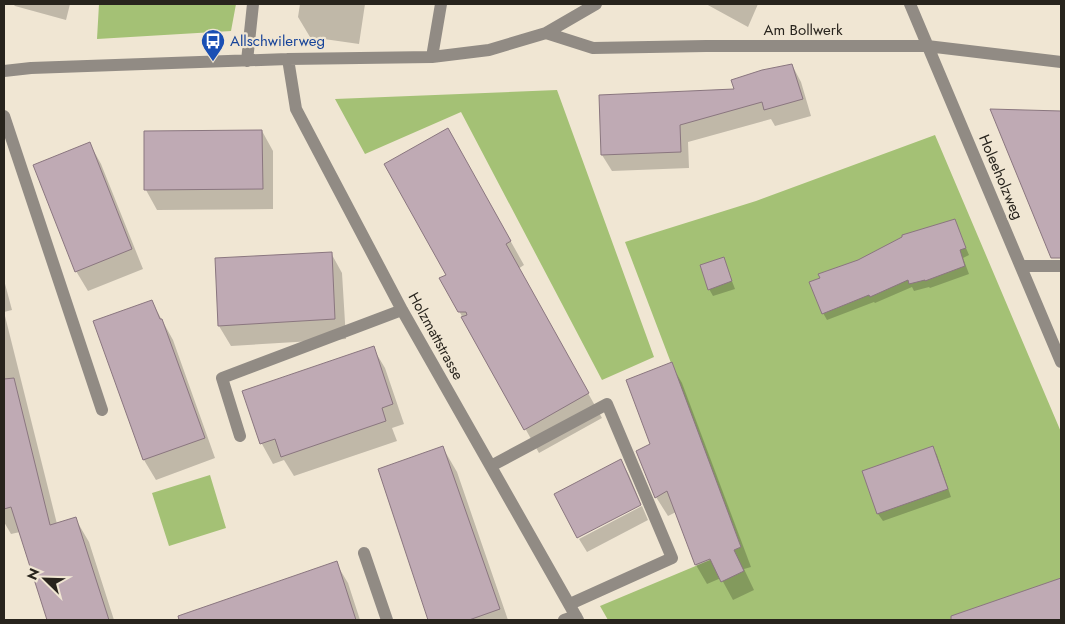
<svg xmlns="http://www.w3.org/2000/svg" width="1065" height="624" font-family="Jost,sans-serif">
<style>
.green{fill:#a4c175}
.shadow{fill:#0003}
.building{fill:#bfaab4;stroke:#8a767f}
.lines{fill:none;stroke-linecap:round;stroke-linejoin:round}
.minor{stroke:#918b84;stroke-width:12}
.labels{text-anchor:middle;stroke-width:4.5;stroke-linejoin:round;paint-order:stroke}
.street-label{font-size:15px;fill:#28241d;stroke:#f0e6d3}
.transit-label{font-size:15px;fill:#164399;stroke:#f0e6d3;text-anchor:start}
</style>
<rect width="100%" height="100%" fill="#f0e6d3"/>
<path class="green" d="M99,4H236L231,31L97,39Z
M557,90L654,357L602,380L461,112L365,154L335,99Z
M935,135L1061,432V620H608L600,606L741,547L625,242L756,201Z
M210,475L226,528L169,546L152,493Z"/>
<path class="shadow" d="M13,4H70L66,20L15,6Z
M300,4H365L359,44L310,37L298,17Z
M706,4H758L748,27Z
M792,65L801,82L811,116L775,126L771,119L688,142L689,168L612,171L602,155Z
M992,110L1061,112V254L1053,252Z
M262,131L273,151V209L157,210L146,190Z
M90,144L101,164L143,269L88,291L76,271Z
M461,153L524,265L518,269L602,418L539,453L441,279L447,275Z
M954,220L969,255L963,258L969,274L930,288L929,287L914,291L912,287L875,303L874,302L827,320L823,313L858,261Z
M331,253L342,273L346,339L231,346L219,326Z
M723,258L735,289L713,296L709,289Z
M4,280L12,310L4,312L57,524L75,518L89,542L114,620H49L20,532L11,534L4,522Z
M152,302L173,340L215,458L156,480L144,460L95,322Z
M373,348L385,368L404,424L392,428L397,441L294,476L284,460L273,464L262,444L244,391Z
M671,364L682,383L751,567L744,569L754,590L733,600L721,578L707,584L696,565L676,512L668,516L656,497L651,445Z
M443,448L457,472L508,620H429L379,470Z
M933,448L937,455L951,497L883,521L878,514L864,472Z
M621,461L629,475L641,504L578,537Z
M642,506L648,520L587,552L579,539Z
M336,563L348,583L360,620H191L189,613Z
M1061,579V620H966L974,617L971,610Z"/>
<path class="building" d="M792,64L803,99L764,110L762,102L680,125L681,152L601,155L599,95L734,89L731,80L762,70Z
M990,109L1061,111V258H1051Z
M448,128L511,241L506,244L589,393L524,430L461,317L467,315L466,312H458L439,278L446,275L384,164Z
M262,130L263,189L144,190V131Z
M90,142L132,249L75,272L33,165Z
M955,219L966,248L960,250L965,266L925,281V280L909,284L908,280L870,297L869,295L822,314L809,282L820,278L818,274L858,260L902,237V235Z
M332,252L335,319L218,326L215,258Z
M724,257L732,281L708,290L700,265Z
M152,300L160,319H162L205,438L143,460L93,321Z
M374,346L393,404L382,408L386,421L281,457L275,439L260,444L242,391Z
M672,362L741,547L734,550L744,571L721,582L710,559L695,565L667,491L655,498L636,451L650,444L626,380Z
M14,378L50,525L76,517L109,620H47L11,507L4,509V379Z
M443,446L500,609L469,620H428L378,469Z
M933,446L948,489L877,514L862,471Z
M621,459L641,505L577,538L554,494Z
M337,561L356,620H179L178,616Z
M1061,578V620H951V616Z"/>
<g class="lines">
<path class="minor" d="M910,4L1061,362
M546,33L593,48L706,46H927L1061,62
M432,57L441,4
M288,59L296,109L402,310L578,620
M247,61L253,4
M4,71L31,68L288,59L432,57L489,50L546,33L596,4
M4,116L102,410
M1022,266H1061
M240,436L222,378L402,310
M491,466L607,404L672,558L570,604
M364,553L387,620
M564,620L576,616"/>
</g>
<defs>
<g id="bus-pin" transform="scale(1.25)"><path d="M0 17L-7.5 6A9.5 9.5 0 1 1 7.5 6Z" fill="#1a4fb4" stroke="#f0e6d3"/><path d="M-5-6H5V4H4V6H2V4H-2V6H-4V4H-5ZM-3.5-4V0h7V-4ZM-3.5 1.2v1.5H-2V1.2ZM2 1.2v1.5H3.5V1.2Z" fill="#fff"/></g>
</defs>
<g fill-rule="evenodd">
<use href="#bus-pin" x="213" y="41"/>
</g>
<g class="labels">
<g class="street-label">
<text x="803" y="35">Am Bollwerk</text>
<text transform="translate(1001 177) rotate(67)" y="5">Holeeholzweg</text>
<text transform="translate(436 336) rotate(61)" y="5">Holzmattstrasse</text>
</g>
<g class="transit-label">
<text x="230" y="46">Allschwilerweg</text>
</g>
</g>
<rect width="1065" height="624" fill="none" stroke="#28241d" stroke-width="10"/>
<g transform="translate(45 579) rotate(293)" stroke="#f0e6d3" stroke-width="4" paint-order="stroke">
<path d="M0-4L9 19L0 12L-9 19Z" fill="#28241d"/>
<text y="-8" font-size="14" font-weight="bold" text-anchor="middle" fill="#28241d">N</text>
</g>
</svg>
